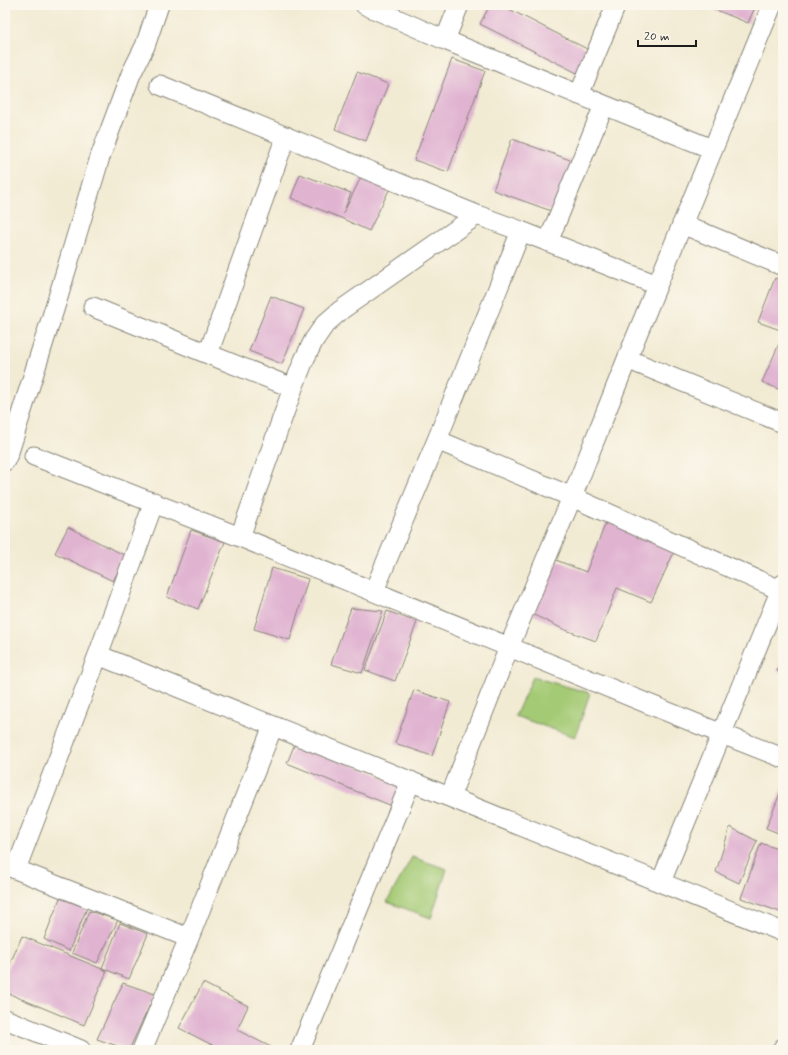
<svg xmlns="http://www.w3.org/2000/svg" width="788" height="1055" font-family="Mynerve,sans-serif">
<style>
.green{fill:#a4ca75;stroke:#607348}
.building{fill:#e0b3d1}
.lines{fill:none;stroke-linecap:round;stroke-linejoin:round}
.minor-casing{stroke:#878478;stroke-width:21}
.minor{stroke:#fff;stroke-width:19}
</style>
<rect width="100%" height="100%" fill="#fbf7ec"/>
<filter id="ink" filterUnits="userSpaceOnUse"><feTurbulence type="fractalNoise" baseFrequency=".025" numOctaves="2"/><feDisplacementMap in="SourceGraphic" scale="8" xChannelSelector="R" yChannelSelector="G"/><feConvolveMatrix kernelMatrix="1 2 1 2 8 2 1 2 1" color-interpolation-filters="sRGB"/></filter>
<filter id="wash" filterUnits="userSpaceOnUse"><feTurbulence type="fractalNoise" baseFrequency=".012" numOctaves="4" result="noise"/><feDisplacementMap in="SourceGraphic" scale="16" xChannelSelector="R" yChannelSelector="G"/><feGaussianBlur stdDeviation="0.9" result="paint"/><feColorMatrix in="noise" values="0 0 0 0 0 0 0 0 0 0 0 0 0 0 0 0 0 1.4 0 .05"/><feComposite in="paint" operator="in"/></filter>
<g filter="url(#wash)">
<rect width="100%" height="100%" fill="#f2ebd4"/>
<path class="green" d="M533,677L590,693L575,737L515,716Z
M412,857L447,869L431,918L387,902Z"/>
<g id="blocks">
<path class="building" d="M490,5H501L593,52L581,75L480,24Z
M704,5H756L748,23Z
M452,59L485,71L448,172L414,160Z
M357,72L388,84L366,141L335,129Z
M512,139L573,161L554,212L493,190Z
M300,174L351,193L343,214L362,175L390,188L369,231L341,218L291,198Z
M775,278L783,281V331L758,322Z
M271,296L304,309L282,364L249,351Z
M783,335V391L762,382Z
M607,520L675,550L651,602L617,588L596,641L563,629L532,614L556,560L586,572Z
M68,527L126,556L113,581L55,553Z
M191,530L225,542L198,609L167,597Z
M272,568L308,579L290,640L254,629Z
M351,608L383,611L362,673L331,664Z
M387,611L417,622L395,681L365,670Z
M783,657V673L777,671Z
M414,690L450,702L432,756L395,743Z
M296,741L406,786L397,808L287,763Z
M783,786V835L766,828Z
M730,827L757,841L739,883L716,872Z
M761,843L783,851V913L741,898Z
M60,898L87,908L69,951L44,939Z
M89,911L118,920L97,963L72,953Z
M120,923L148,934L129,979L102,968Z
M22,936L107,971L84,1025L5,992V975Z
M123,983L155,994L129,1050L97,1039Z
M203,983L248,1006L237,1030L277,1050H222L179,1028Z"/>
</g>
</g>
<g filter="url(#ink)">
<use href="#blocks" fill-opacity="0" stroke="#878478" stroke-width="1"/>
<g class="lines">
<g class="minor-casing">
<path id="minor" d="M365,5L445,40L712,149
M445,40L459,5
M160,85L477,215L521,231L657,285
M579,95L616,5
M682,224L783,266
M548,242L604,105
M93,307L208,354L293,388
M208,354L286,136
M627,359L783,423
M437,440L572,497L780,590
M34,456L240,537L722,734L783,758
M5,461L9,452L59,294L100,157L131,74L145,46L159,5
M240,537L293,388L304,360L314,340L325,324L341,310L477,215
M374,591L437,440L521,231
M98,655L783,932
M450,797L509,647L572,497L627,359L772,5
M5,865L189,938
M16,869L98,655L154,502
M661,882L783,584
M5,1019L81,1050
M142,1050L189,938L273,726
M300,1050L411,781
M782,1050L783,1048"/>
</g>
<use href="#minor" class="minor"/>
</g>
</g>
<rect width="788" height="1055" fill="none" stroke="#fbf7ec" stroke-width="20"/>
<path d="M638 40v6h58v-6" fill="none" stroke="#1c1c1c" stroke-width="2"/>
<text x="644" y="40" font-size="12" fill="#1c1c1c" stroke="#fbf7ec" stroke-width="3" paint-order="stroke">20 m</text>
</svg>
